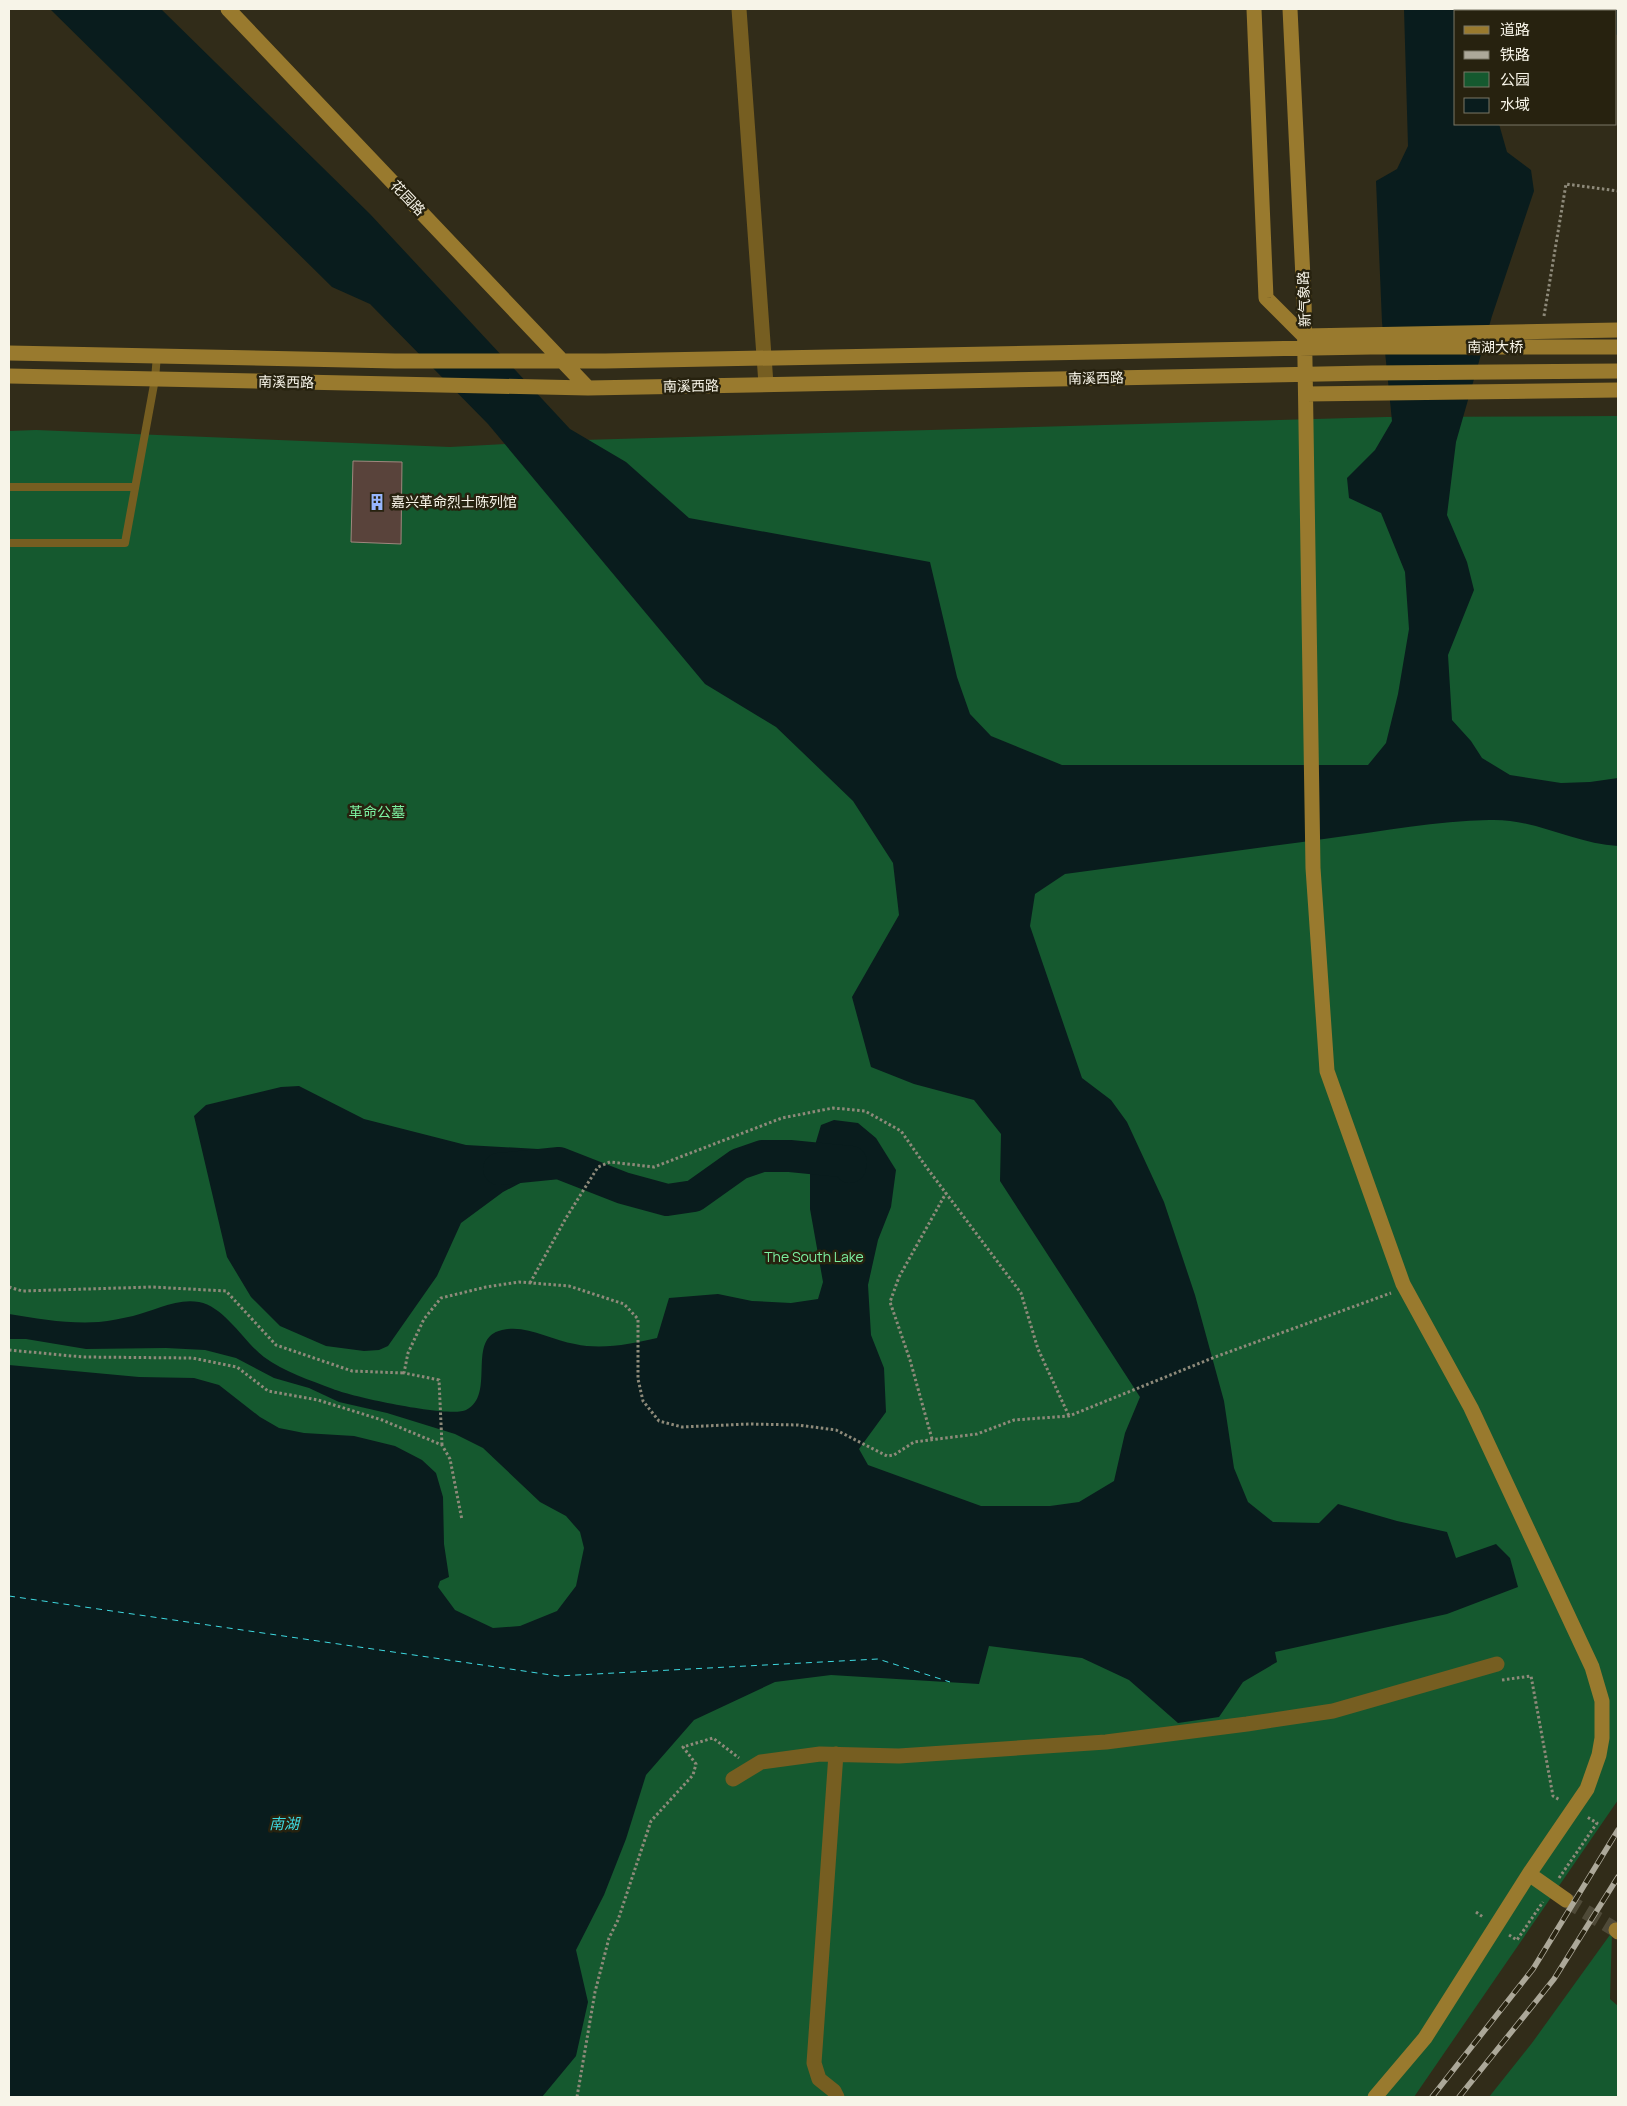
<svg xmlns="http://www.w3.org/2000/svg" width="1627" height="2106" font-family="Manrope,'Noto Sans SC',sans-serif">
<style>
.green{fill:#15592f}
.water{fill:#091c1d}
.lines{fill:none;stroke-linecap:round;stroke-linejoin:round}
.river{stroke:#091c1d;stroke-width:32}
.ferry{stroke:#3ed9e0;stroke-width:1;stroke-dasharray:6 5;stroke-linecap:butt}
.building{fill:#59433b;stroke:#9f877e}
.secondary-tunnel{stroke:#4f4a38;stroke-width:15;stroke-dasharray:15 8;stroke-linecap:butt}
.path{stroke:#8e8a7a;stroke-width:3;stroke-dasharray:2.5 2.5;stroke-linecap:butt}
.lane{stroke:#765e21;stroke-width:8}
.street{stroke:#765e21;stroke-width:15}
.secondary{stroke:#997a2e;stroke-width:15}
.rail-casing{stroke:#aca899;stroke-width:5.5}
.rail{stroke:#27220f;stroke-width:4;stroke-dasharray:11;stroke-linecap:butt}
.labels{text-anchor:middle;stroke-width:5;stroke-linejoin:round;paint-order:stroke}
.street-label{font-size:14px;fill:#f7f4e8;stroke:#27220f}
.poi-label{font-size:14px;fill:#f7f4e8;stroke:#27220f;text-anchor:start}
.park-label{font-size:14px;fill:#7cf1a1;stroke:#27220f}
.water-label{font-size:15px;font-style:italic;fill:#3ed9e0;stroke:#27220f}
</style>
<rect width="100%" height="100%" fill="#312c19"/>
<path class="green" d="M1618,416V1800L1414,2097H9V431L36,430L450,447L582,440L1386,417Z
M1612,1932L1610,1999L1618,2006V2097H1489L1532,2043Z"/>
<path class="water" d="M50,9H161L370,214L570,429L626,462L689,518L930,562L957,677L970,714L991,736L1062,765H1368L1386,743L1398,694L1409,629L1405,572L1381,513L1349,498L1347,478L1375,450L1392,421L1382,322L1376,181L1397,169L1408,146L1404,9H1618V34L1616,35V11H1456V124H1499L1507,152L1531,170L1534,191L1492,316L1456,442L1447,515L1467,562L1474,590L1448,655L1452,720L1471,741L1482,758L1510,775L1561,783L1590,782L1618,778V846C1574,844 1534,818 1489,820C1437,821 1383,831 1331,838C1243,850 1154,862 1065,874L1035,894L1030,926L1082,1078L1111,1100L1127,1122L1164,1202L1195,1295L1224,1401L1234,1468L1248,1502L1273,1522L1319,1523L1338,1504L1397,1521L1447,1532L1456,1558L1496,1544L1510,1558L1518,1587L1447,1614L1275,1652L1277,1662L1243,1682L1219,1717L1178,1723L1129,1680L1082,1658L989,1646L979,1684L831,1675L775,1682L694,1720L646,1775L626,1839L604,1895L576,1950L588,2002L576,2056L542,2097H9V1365L139,1377L194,1378L219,1385L260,1417L279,1428L304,1433L354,1436L395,1446L422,1460L436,1473L443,1497L444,1544L449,1577L440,1581L438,1587L455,1610L493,1628L520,1626L557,1611L576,1586L584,1548L580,1532L566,1516L540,1502L483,1448L455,1434L387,1413L339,1402L309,1388L274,1378L236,1358L205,1350L166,1348L86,1349L26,1339H9V1314C38,1319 69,1324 99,1322C110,1321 122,1318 133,1316C154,1311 176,1298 199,1302C225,1307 243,1341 264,1357C284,1372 310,1380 333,1389C352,1397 451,1418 466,1410C497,1395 465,1338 502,1330C526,1324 551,1340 575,1344C601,1350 632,1344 657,1338L669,1298L718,1294L752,1301L791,1303L818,1299L823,1282L810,1209V1162L821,1125L834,1120L858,1123L876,1138L896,1170L891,1207L878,1240L868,1285L871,1335L884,1368L886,1412L859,1449L868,1465L981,1506H1050L1079,1502L1114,1481L1125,1433L1140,1397L1000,1181L1001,1134L974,1100L914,1084L871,1067L852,997L899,915L893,863L853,801L776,727L705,684L488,424L370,304L332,287Z
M299,1086L364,1119L466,1145L538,1149L545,1170L503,1192L461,1223L437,1276L388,1346L379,1350L364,1351L326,1346L280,1326L251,1297L227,1257L194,1116L206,1105L281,1087Z"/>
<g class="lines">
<path class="river" d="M499,1169L559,1163L623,1188L667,1200L694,1196L739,1164L762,1156H790L851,1162L850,1167"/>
<path class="ferry" d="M9,1596L558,1676L878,1659L950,1682"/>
</g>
<path class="building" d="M353,461L402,462L401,544L351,542Z"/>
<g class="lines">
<path class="secondary-tunnel" d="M1566,1900L1616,1930"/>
<path class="path" d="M1544,316L1566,184L1618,191
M530,1283L566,1218L598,1167L610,1162L654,1167L782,1118L833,1108L865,1111L901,1131L927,1168L1021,1293L1038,1349L1069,1416
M9,1287L22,1291L152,1287L226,1291L276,1345L352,1371L404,1373
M9,1350L83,1357L192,1358L237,1367L268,1391L318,1400L382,1420L442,1445L450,1459L462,1520
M932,1439L910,1360L890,1302L899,1277L946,1193
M442,1445L439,1380L404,1373L408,1353L424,1319L441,1298L486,1287L519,1282L569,1286L624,1304L638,1319V1379L643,1401L659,1421L682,1427L749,1424L798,1425L836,1430L887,1456L894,1455L914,1442L977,1434L1014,1420L1069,1416L1215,1357L1391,1293
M1502,1680L1531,1676L1553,1796L1560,1800
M1559,1878L1597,1823L1587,1817
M1476,1912L1483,1917
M1509,1935L1517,1940L1543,1902
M577,2097L595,1992L609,1938L618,1920L651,1821L693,1775L696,1764L683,1747L713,1738L739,1758"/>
<path class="lane" d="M9,487H135
M9,543H125L155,379L157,355"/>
<path class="street" d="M739,9L766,384
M836,1754L814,2063L819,2079L834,2091L837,2097
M733,1779L761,1762L820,1754L899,1756L1106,1742L1247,1724L1333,1711L1497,1664"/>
<path class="secondary" d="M228,9L588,388
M1254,9L1266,298L1304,336
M1290,9L1304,299L1313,868L1327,1071L1403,1284L1471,1408L1592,1667L1602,1701V1738L1599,1755L1587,1789L1529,1874L1425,2038L1375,2097
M1304,336L1618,330
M9,353L395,361H605L1371,347H1618
M9,376L588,388L1372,373L1618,371
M1306,394L1618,390
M1529,1874L1566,1900
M1616,1930L1618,1932"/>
<g class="rail-casing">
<path id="rail" d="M1432,2097L1533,1969L1618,1830
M1459,2097L1554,1979L1618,1877"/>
</g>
<use href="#rail" class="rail"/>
</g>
<defs>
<g id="building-bare" transform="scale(1.35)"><path d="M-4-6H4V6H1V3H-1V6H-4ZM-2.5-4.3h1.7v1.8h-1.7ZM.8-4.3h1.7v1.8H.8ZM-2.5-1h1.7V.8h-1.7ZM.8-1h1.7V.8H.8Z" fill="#97b6fd" stroke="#27220f" stroke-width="2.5" paint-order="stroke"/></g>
</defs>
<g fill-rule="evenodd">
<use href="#building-bare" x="377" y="502"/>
</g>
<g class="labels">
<g class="street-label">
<text transform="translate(408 198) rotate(46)" y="5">花园路</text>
<text transform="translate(1304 299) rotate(-92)" y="5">新气象路</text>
<text x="1495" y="352">南湖大桥</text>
<text transform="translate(1096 378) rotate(-1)" y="5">南溪西路</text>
<text transform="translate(286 382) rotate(1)" y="5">南溪西路</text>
<text transform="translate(691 386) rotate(-1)" y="5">南溪西路</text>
</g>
<g class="poi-label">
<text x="391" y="507">嘉兴革命烈士陈列馆</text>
</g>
<g class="park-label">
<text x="377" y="817">革命公墓</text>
<text x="814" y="1262">The South Lake</text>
</g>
<g class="water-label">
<text x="284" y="1829">南湖</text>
</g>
</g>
<rect width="1627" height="2106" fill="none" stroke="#f7f4e8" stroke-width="20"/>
<rect x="1454" y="10" width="162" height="115" fill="#27220f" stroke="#7a7666"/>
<rect x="1464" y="26" width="25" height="8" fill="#997a2e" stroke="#7a7666"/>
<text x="1500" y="35" font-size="15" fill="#f7f4e8">道路</text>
<rect x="1464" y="51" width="25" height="8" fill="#aca899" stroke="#7a7666"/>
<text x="1500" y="60" font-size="15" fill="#f7f4e8">铁路</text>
<rect x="1464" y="72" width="25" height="15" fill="#15592f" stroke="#7a7666"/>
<text x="1500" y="85" font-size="15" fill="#f7f4e8">公园</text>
<rect x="1464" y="98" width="25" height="15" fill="#091c1d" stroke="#7a7666"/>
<text x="1500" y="110" font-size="15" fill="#f7f4e8">水域</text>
</svg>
